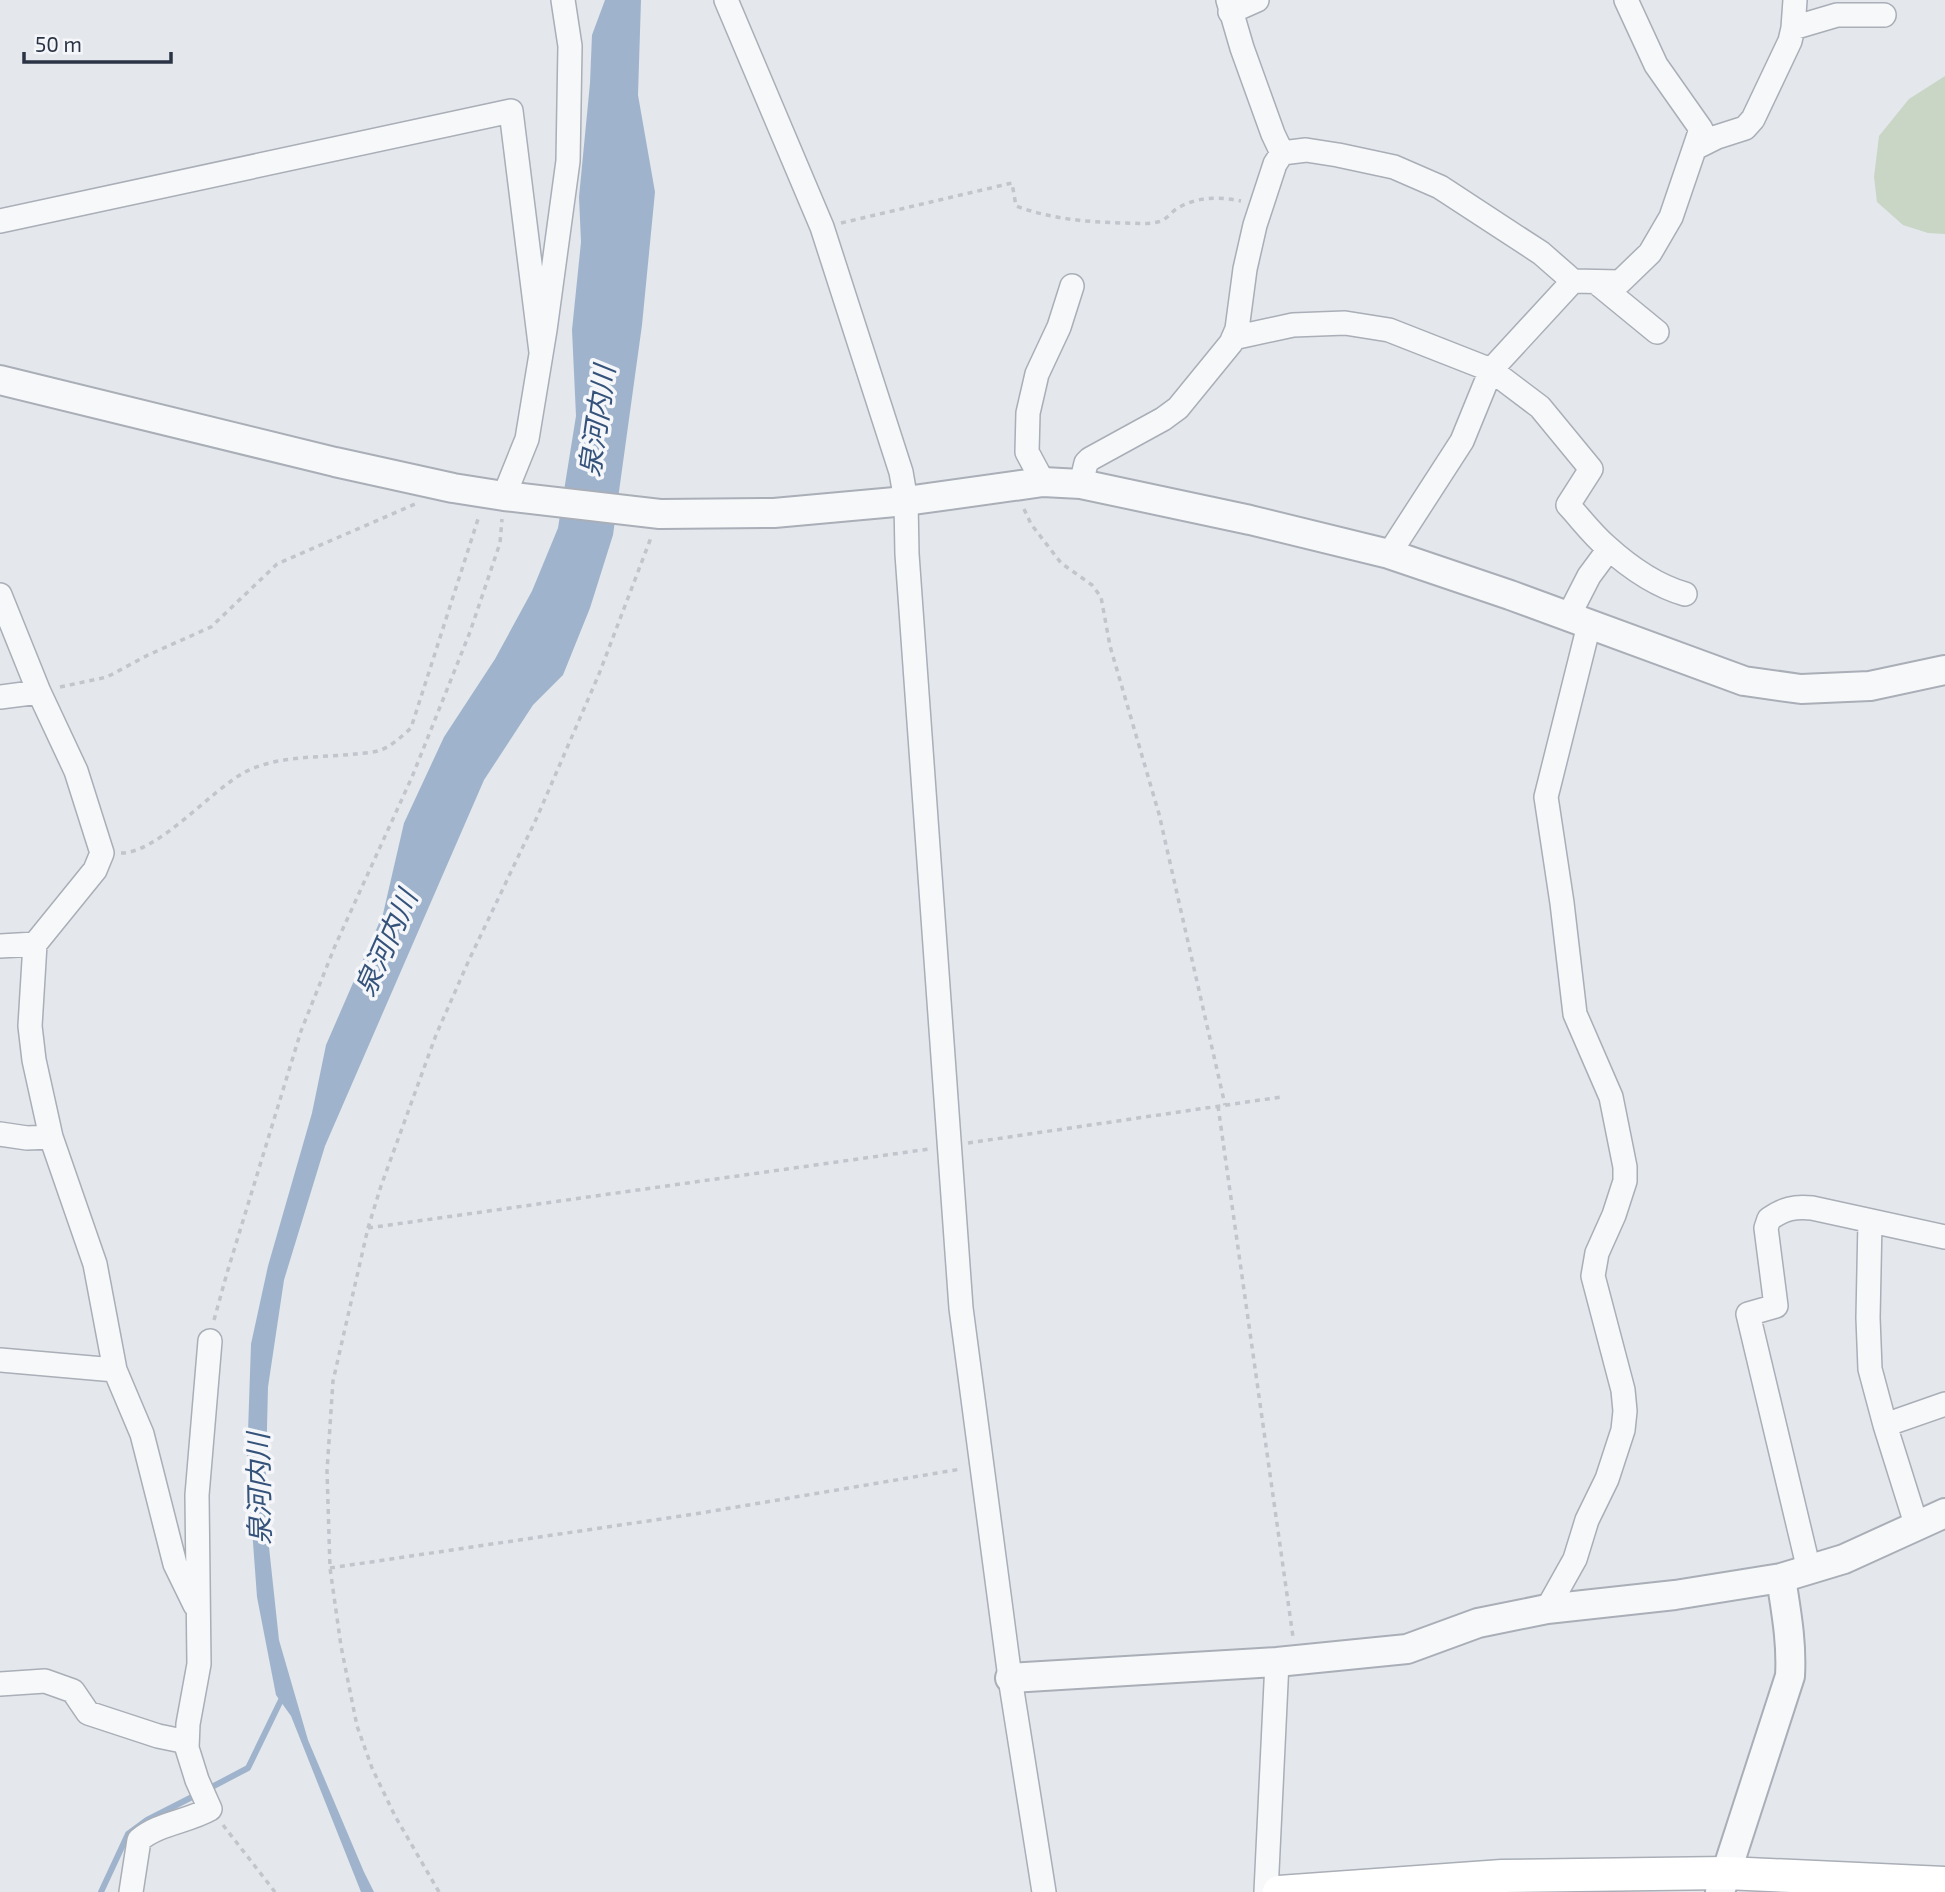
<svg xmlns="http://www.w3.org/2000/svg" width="1945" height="1892" font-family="'Exo 2','Noto Sans JP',sans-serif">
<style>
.green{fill:#c9d6c5}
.water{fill:#9fb4cc}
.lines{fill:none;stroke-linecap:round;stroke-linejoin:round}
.stream{stroke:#9fb4cc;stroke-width:6}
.minor-casing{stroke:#a9aeb7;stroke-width:26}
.tertiary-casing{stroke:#a9aeb7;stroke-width:32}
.secondary-casing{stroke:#a9aeb7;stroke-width:35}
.path{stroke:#c2c5cb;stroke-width:3.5;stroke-dasharray:5 5;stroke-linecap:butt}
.minor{stroke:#f7f8fa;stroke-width:23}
.tertiary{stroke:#f7f8fa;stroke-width:28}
.secondary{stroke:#fff;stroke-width:32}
.labels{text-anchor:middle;stroke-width:7;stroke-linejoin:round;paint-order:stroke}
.water-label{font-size:28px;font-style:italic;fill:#34527a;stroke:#f4f6f9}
</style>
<rect width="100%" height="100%" fill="#e4e7ec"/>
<path class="green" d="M1945,76V234L1928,233L1903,225L1877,202L1874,177L1879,136L1909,99Z"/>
<path class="water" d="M605,0H641L638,95L655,192L642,325L613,535L590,608L563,675L533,705L484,780L325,1146L284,1280L268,1387L265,1510L279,1640L308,1740L364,1872L374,1892H361L291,1716L276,1695L257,1597L247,1461L251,1344L268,1266L312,1113L326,1045L383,914L404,823L444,737L495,659L532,591L558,528L576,416L572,330L581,242L579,197L590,83L592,35Z"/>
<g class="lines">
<path class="stream" d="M208,1789L248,1768L283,1696
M101,1892L128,1834L147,1820L198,1794"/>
<g class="minor-casing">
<path id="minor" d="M726,0L822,227L901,472L906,501L907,554L961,1308L1010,1678L1044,1892
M1228,0L1242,48L1273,134L1282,153
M1230,12L1257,0
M1793,28L1837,15H1884
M1695,148L1717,137L1745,128L1753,119L1790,41L1793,28L1795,0
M0,221L511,111L541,352
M1596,282L1657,332
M1233,338L1293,325L1345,323L1389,330L1491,370L1540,407L1591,469L1568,505C1581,519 1592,534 1606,546C1628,566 1657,586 1685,594
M1043,482L1027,452L1028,413L1037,374L1059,327L1072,286
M1081,484L1086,463L1090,459L1163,419L1178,408L1231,343L1237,329L1245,269L1255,225L1275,164L1282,153L1306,150L1338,155L1394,167L1440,187L1541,253L1573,281L1620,282L1650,253L1671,217L1701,129L1656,65L1626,0
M504,496L527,439L545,330L568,161L570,46L563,0
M1389,554L1462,441L1491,370L1573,281
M0,595L39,692L76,771L102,853L95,870L35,944L30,1026L34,1060L51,1137L27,1138L0,1134
M1568,617L1589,576L1609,549
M0,697L39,692
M0,946L35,944
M51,1137L95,1264L115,1370
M1870,1221L1868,1318L1870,1369L1885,1425L1917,1527
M0,1360L115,1370L142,1434L175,1564L195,1605
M1885,1425L1945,1404
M1809,1570L1748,1314L1776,1306L1766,1228L1769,1219C1784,1209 1794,1206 1812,1208L1945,1237
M1547,1609L1575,1559L1587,1520L1607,1479L1623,1430L1625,1411L1623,1390L1593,1276L1597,1253L1614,1215L1625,1181V1167L1611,1097L1575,1014L1562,903L1546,797L1589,625
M0,1684L45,1681L73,1691L88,1713L158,1736L187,1742
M131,1892L139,1840C159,1823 187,1822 210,1809L197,1780L187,1748L188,1724L199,1664L197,1495L210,1341
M1266,1892L1277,1662"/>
</g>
<g class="tertiary-casing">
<path id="tertiary" d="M0,380L335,462L453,488L504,496L660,514L774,513L906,501L1043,482L1081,484L1250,520L1389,554L1510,595L1744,681L1801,689L1870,686L1945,670
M1010,1678L1277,1662L1407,1649L1478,1623L1547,1609L1675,1595L1781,1578L1844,1559L1945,1513
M1720,1892L1790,1676C1792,1642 1786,1611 1781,1578"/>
</g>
<g class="secondary-casing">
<path id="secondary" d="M1279,1892L1502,1876L1726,1873L1945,1883"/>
</g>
<path class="path" d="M841,223L1012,183L1016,206C1051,219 1086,222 1123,223C1136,223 1149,225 1161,221C1168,218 1172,211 1178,208C1198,196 1220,197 1241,201
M1024,509L1031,524L1061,563L1092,585L1101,597L1110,646L1159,814L1225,1105
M60,687L107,677L148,655L211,627L277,564L415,504
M121,853C158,853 210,791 245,772C278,755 319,758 355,754C363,753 373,753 381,750C393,745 402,736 411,728L479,516
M1218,1106L1293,1637
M968,1143L1281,1097
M368,1228L929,1149
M214,1320L227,1273L301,1031L335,946L412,777L470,632L500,543L502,519
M330,1568L695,1514L961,1469
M223,1825L275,1892
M439,1892L395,1816L372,1768L357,1726L341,1646L330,1568L327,1471L333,1381L368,1228L381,1186L436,1035L469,960L538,815L599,674L652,535"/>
<use href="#minor" class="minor"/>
<use href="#tertiary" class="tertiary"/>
<use href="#secondary" class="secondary"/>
</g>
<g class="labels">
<g class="water-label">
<text transform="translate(597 421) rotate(-82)" y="10">泉河内川</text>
<text transform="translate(386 943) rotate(-66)" y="10">泉河内川</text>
<text transform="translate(259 1489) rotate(-91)" y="10">泉河内川</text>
</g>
</g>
<path d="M24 52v10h147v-10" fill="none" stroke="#2b3445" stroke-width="3.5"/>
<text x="35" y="52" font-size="21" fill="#2b3445" stroke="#f4f6f9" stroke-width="5" paint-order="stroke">50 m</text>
</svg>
